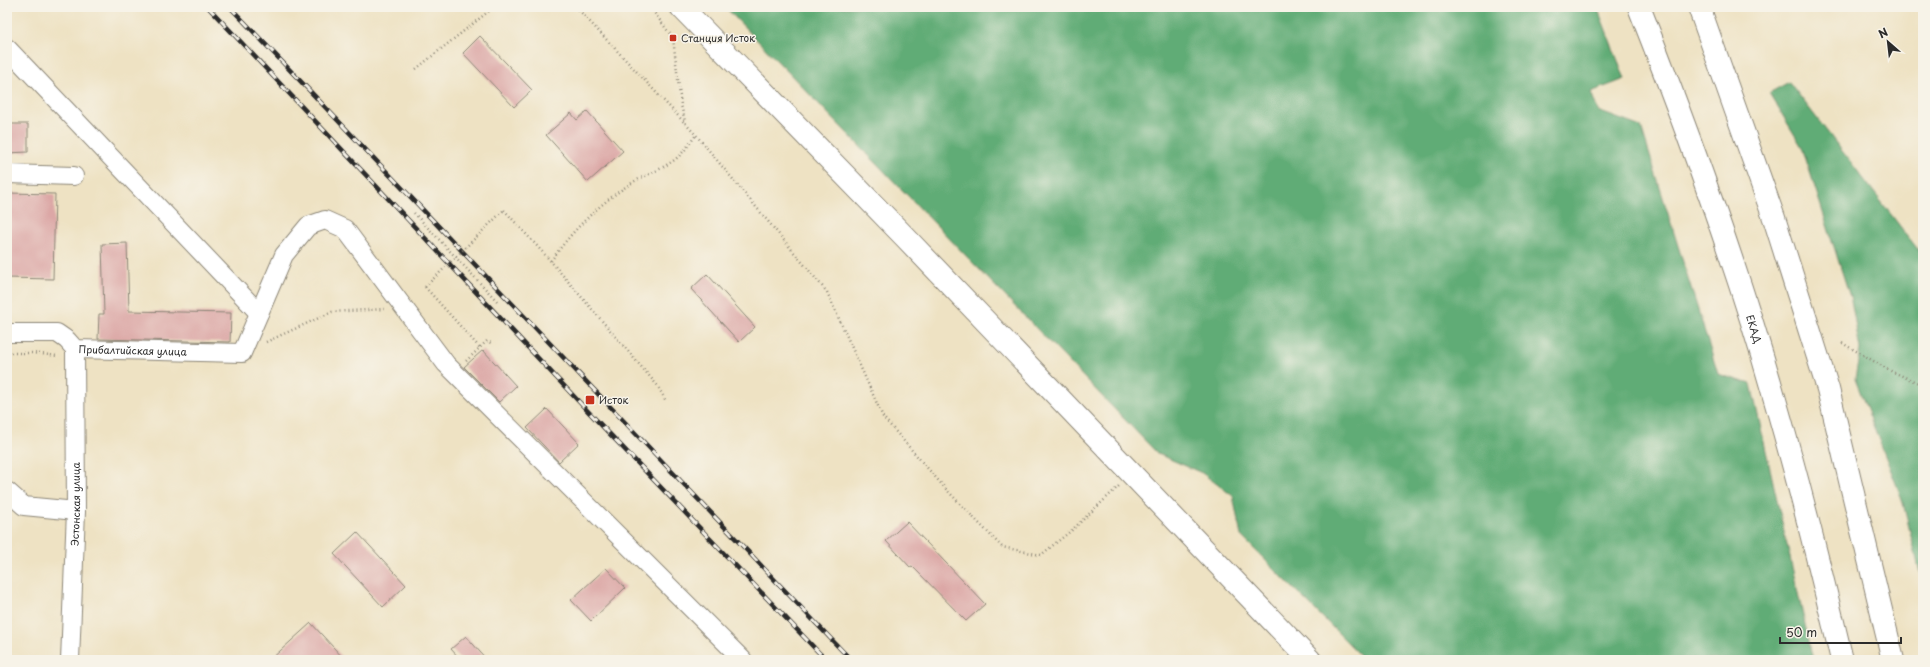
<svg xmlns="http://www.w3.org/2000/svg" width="1930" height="667" font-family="'Playpen Sans',sans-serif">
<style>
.forest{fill:#61ac76;stroke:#466c50}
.building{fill:#dca7a6}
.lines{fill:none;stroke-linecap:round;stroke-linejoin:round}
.minor-casing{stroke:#8c8677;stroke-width:20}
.major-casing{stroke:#8c8677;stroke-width:24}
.highway-casing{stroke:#8c8677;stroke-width:24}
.path{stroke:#8c8677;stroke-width:2.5;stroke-dasharray:1 3;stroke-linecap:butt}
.minor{stroke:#fff;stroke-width:18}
.major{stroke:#fff;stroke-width:22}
.highway{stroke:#fff;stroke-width:22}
.rail-casing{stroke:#2b2b2b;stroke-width:4.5}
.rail{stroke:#f7f3e8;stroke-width:3;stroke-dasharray:9;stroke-linecap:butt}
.path-bridge{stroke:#8c8677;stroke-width:2.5;stroke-dasharray:1 3;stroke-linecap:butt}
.poi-dot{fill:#c8321e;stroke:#f7f3e8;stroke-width:1.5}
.labels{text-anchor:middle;stroke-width:3;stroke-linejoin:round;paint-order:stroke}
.poi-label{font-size:10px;fill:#2b2b2b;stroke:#f7f3e8;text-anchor:start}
.street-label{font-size:10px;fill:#2b2b2b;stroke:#f7f3e8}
</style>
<rect width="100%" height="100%" fill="#f7f3e8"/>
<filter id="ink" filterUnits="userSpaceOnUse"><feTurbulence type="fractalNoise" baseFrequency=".025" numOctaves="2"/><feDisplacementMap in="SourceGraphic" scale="8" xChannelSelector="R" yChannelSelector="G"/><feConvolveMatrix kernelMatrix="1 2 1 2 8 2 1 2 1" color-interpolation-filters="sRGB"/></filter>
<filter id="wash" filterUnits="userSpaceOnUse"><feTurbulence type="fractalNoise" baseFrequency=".012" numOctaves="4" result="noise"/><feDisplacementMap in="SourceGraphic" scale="16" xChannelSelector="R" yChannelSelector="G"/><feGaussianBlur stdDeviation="0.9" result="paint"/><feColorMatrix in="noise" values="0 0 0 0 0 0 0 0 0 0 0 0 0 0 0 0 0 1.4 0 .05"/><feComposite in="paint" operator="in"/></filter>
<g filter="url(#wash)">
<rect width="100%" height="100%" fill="#eee2c3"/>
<path class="forest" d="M725,7H1597L1625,79L1591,92L1598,111L1641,127L1718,374L1751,384L1813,660H1365L1241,536L1233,496L1202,473L1158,454Z
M1789,82L1923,256V585L1902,499L1855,379L1860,349L1851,300L1802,147L1769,93Z"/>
<g id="blocks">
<path class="building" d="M480,36L532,90L514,107L463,53Z
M587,111L623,151L588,182L546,135L571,113L577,120Z
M7,124H28V152L7,153Z
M7,193L55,194L53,279L7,278Z
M127,243L129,311L231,313L230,342L98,339L99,314H104L102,244Z
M707,274L755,327L739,342L691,289Z
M483,350L516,386L499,402L464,367Z
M547,409L579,443L559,462L527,428Z
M907,522L985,604L966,621L912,566L910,567L886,541Z
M357,532L406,585L383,607L334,554Z
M606,568L625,588L591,621L571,600Z
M311,623L345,660H270Z
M466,636L487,660H461L451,649Z"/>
</g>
</g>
<g filter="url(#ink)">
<use href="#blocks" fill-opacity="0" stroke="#8c8677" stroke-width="1"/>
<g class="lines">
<g class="minor-casing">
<g id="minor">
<path d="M7,48L259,313"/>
<path d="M7,174L74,176"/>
<path id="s1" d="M7,333H57L67,340L75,349L242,353L284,255L308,226L325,220L345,229L446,364L743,660"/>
<path d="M7,491L24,506L76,511"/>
<path id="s2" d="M70,660L76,511L75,349"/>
</g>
</g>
<g class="major-casing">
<path id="major" d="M681,7L905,237L1310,660"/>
</g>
<g class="highway-casing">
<g id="highway">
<path id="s3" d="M1639,7C1689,134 1736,262 1773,393C1799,482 1821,571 1842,660"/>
<path d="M1699,7L1774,218L1828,389L1893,660"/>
</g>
</g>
<path class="path" d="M576,7L696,135L827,292L883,417L944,487L1002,547L1041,555L1072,530L1119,486
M650,7L673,38L681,105L686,125
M416,69L494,7
M504,210L548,258L657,385L666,401
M414,213L498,302
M551,261C573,229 602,201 635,181C646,175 658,171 668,164C680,158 688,146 696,135
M425,287L480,348
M266,342L332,312L384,309
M1842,343L1891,371L1923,385
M7,353H32L58,356
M466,361L487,341L491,343"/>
<use href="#minor" class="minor"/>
<use href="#major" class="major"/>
<use href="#highway" class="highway"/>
<g class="rail-casing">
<path id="rail" d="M208,7L583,406L826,660
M230,7L851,660"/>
</g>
<use href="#rail" class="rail"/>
<path class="path-bridge" d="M425,287L504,210"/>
</g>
</g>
<g class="poi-dot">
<rect x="669" y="34" width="8" height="8" rx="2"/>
<rect x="585" y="395" width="10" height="10" rx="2"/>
</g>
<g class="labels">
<g class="poi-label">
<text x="681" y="42">Станция Исток</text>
<text x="599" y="404">Исток</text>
</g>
<g class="street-label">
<text dy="4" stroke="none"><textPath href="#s3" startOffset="342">ЕКАД</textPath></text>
<text dy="4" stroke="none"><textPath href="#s1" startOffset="132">Прибалтийская улица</textPath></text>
<text dy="4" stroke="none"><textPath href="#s2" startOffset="156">Эстонская улица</textPath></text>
</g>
</g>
<rect width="1930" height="667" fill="none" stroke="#f7f3e8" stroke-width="24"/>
<g transform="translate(1888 42) rotate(332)" stroke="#f7f3e8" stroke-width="3" paint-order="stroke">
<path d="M0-3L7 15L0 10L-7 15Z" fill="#2b2b2b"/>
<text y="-6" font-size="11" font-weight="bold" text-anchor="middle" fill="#2b2b2b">N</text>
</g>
<path d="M1780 637v6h121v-6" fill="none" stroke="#2b2b2b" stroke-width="2"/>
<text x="1786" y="637" font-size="12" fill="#2b2b2b" stroke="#f7f3e8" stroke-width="3" paint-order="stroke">50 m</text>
</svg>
